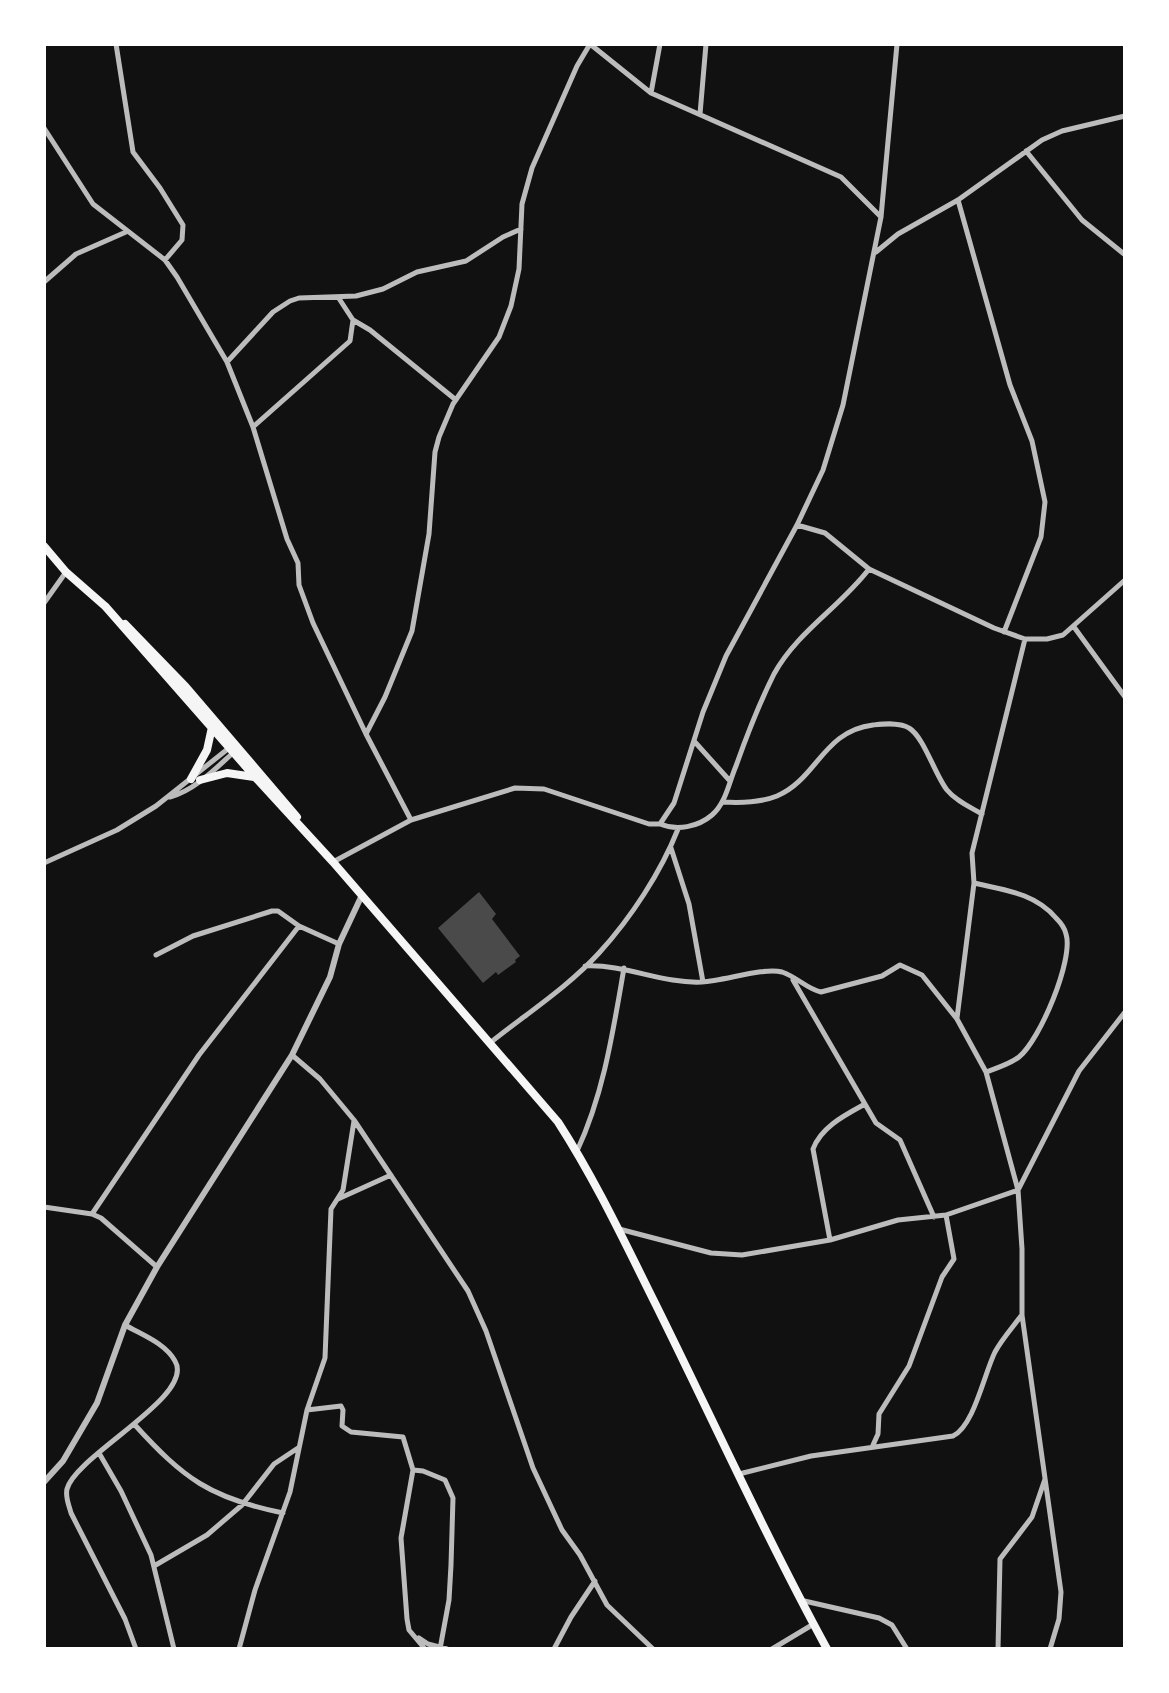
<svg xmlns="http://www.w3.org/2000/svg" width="1169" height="1693" font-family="'Libre Baskerville',serif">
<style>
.building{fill:#4a4a4a}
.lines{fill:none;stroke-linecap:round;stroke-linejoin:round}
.minor{stroke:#bcbcbc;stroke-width:5}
.tertiary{stroke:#bcbcbc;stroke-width:6}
.trunk{stroke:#f5f5f5;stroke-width:8}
</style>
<rect width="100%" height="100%" fill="#111"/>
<path class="building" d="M479,892L496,914L492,919L520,956L515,960L516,962L498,975L496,972L483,983L438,928Z"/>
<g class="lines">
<path class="minor" d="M116,44L133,152L160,188L183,225L182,240L165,260
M590,44L651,93L841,177L881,217
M651,93L660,44
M700,114L706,44
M44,128L93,204L165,260L177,277L227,362L253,427L287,539L298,563L299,585L313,623L366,734L411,820
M1026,151L1082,220L1124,254
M958,200L1010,385L1032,441L1045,502L1041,537L1004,632
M876,252L898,234L958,200L1042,140L1062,131L1125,116
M44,282L76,254L126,232
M353,320L370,330L456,400
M227,362L273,312L290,301L299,298L356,296L383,289L417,272L466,261L503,237L521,229
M253,427L350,341L353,320L338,297
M797,525L825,533L869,569L994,628L1025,639H1047L1063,635L1125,580
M44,603L66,572
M1074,627L1125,697
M366,734L385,697L412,631L429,534L435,452L439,437L453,404L499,337L511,306L519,269L522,204L532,168L577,66L590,44
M694,741L730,781
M170,797C195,790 215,769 234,752
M723,802C741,803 760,803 777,796C817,779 823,731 873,725C883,724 900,722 909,728C924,737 935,775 947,790C956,801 970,807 982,814
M660,824C677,831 698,827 712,815C726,803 729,782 736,766C747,735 759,704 774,674C797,632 840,607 869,569
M671,848L689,904L703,982
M333,862L411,820L515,788L544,789L649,824H660L674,803L703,712L726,656L797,525L823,470L843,405L881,217L897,44
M44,863L117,830L156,806L229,748
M974,883C1004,890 1035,893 1056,918C1060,922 1065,929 1066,934C1074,959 1040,1040 1019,1057C1010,1064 997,1068 986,1072
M156,955L193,936L272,911H278L299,926
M585,966C626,964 662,984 702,982C724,981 764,967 782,972C797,977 807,989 821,992L882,976L900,965L922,975L957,1019L986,1072L1018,1190L1022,1249V1315L1061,1592L1059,1619L1050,1649
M793,980L876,1123L900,1140L934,1217
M957,1018L974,883L972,853L1025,639
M490,1043C526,1014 568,987 599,953C631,918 661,872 678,829
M292,1055L320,1079L354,1120L468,1291L486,1331L533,1468L562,1530L580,1555L607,1605L653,1649
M577,1151C604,1093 613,1031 624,968
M338,1199L391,1175
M44,1207L92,1214L101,1218L157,1267
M92,1214L199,1055L299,926L339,944
M619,1229L711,1253L742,1255L830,1240L898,1220L946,1215L1018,1190L1079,1071L1125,1012
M830,1240L813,1149C821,1127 845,1115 865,1104
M125,1325C142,1335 165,1343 175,1361C196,1396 76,1455 67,1489C65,1497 69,1505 71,1513L125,1619L136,1649
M307,1410L341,1406L343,1410L342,1426L351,1432L403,1437L413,1470L401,1538L407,1619L409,1630L425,1649
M134,1424C184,1479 210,1498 283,1513
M873,1445L878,1434L879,1414L909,1366L942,1277L954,1259L946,1215
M99,1453L121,1491L151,1555L174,1649
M413,1470L423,1471L445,1480L453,1498L451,1565L449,1600L440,1649
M739,1474L811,1456L953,1436C974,1426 984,1374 995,1352C1002,1339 1012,1328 1021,1316
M154,1566L207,1535L242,1505L274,1464L298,1448
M800,1600L879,1618L892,1625L907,1649
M419,1638L428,1644L447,1649
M239,1649L255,1590L290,1492L307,1410L325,1358L331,1209L343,1190L354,1121
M554,1649L571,1617L595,1581
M772,1649L812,1625
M998,1649L1000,1559L1032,1517L1045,1479"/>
<path class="tertiary" d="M44,1482L63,1461L97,1403L125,1325L157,1267L292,1055L330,977L339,944L362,895"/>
<path class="trunk" d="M44,546L66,572L106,607
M105,606L255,777L333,862L558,1122C596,1181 625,1243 656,1305C713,1420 766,1537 827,1649
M125,624L186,687L297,817
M191,779L207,750L212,727
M200,780L227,773L254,777"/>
</g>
<rect width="1169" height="1693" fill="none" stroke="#ffffff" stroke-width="92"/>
</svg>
